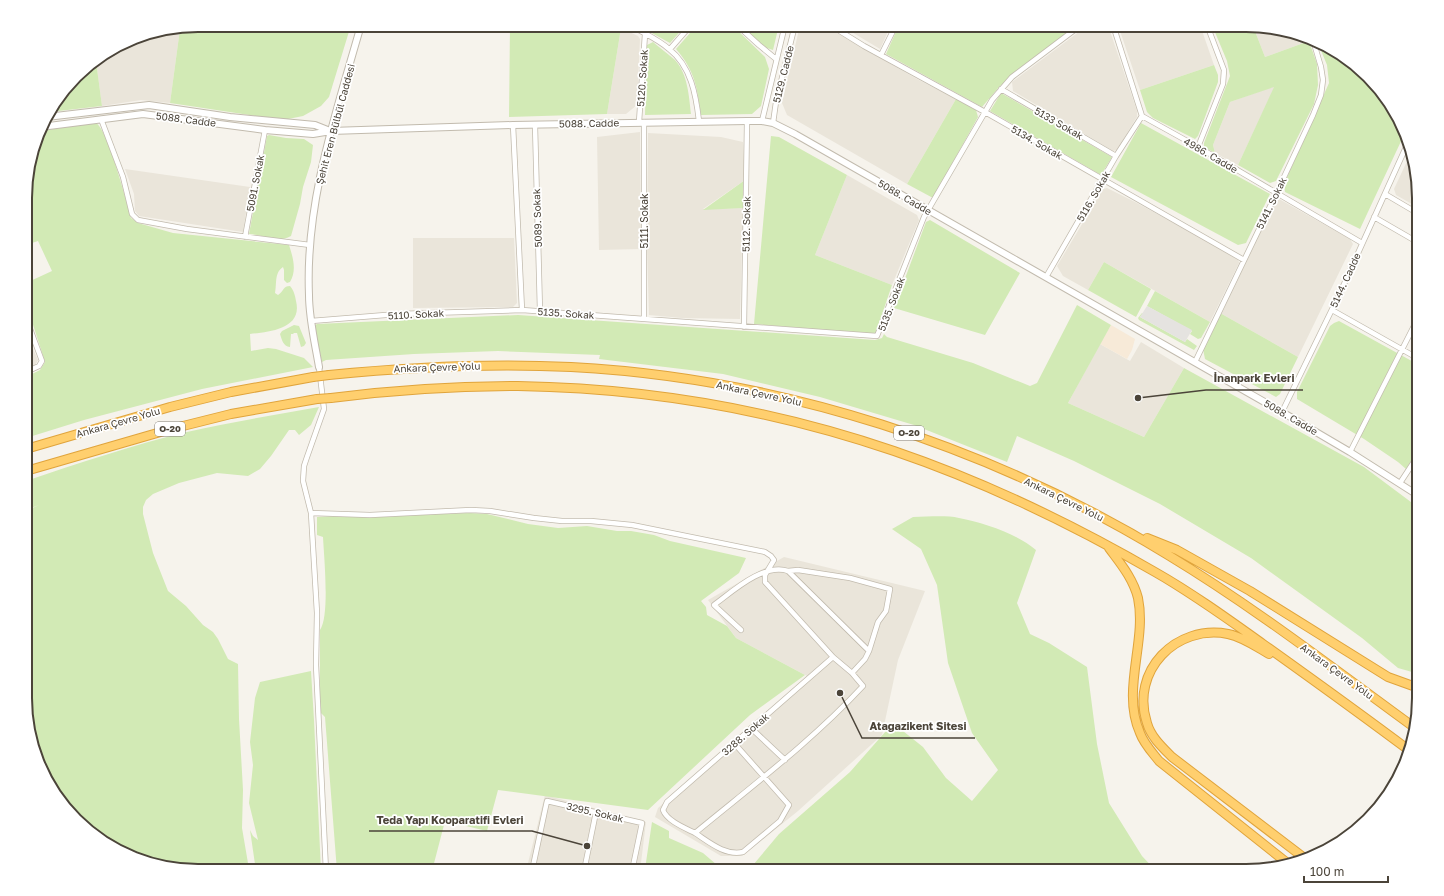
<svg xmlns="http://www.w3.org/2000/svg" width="1444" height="896" font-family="'Golos Text',sans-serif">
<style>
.residential{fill:#eae5da}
.commercial{fill:#f7ead8}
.green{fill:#d2eab5}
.parking{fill:#e5e3e0}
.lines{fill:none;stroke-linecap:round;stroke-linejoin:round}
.minor-casing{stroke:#c2bbae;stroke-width:6}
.tertiary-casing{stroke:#c2bbae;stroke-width:8}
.motorway-casing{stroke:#e0a43c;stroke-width:10}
.minor{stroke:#fff;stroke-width:4.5}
.tertiary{stroke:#fff;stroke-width:6}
.motorway{stroke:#ffcf6e;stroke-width:8}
.motorway-bridge-casing{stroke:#e0a43c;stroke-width:10;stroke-linecap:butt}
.motorway-bridge{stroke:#ffcf6e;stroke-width:8}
.labels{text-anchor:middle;stroke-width:3.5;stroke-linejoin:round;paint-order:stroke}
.shield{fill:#fff;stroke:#817c74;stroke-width:1}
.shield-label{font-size:9px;font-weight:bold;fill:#4b4439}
.street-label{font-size:10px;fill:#4b4439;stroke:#fff}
.rim{fill:none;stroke:#4b4439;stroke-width:2}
.leader{fill:none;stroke:#4b4439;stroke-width:1.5}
.callout-dot{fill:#4b4439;stroke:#fff;stroke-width:1.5}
.callout-label{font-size:11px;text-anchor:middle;font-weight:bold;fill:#4b4439;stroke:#fff;stroke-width:3.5;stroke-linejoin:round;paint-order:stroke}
</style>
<rect width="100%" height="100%" fill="#f6f3ec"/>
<path class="residential" d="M800,25H823L917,79L956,99L907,184L787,115L782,103Z
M840,25H891L880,49Z
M1088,25H1108L1137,111V117L1135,120L1117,150L1113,151L1013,91L1012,82Z
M1118,25H1200L1214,65L1140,90Z
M1253,26L1301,34L1308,37L1309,41L1265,57Z
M621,28L638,36L640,39L637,105L626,114H607Z
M180,29L170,103L141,100L102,106L96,61L132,38Z
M1275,86L1238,165L1215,153L1213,145L1230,102Z
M640,132L641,249L599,250L597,137Z
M648,133L721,137L743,142L745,180L703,209L743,208L740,319L682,318L649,315L647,249Z
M1409,157L1419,187V208L1396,195L1394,189Z
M125,169L250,187L243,232L139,216L135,211L134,194Z
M847,175L917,215L919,220L892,285L815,255Z
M1107,188L1135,202L1238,258L1239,263L1210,322L1104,262L1088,290L1063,276L1057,266L1103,189Z
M1279,199L1350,239L1353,244L1298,357L1220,313L1275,201Z
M413,238H514L517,303L513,307L413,308Z
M26,333L38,360L36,364L26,368Z
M1141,342L1184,368L1144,437L1068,403L1100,344L1130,361Z
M784,557L925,591L898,660L882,735L798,811L742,856H721L655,817L658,808L807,676L736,638L708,600Z
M545,795L646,822L640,871H526Z"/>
<path class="commercial" d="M1111,325L1135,339L1132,350L1127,359L1100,344Z"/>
<path class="green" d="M198,25H351L329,97L321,106L303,116L283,120L170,103L180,29Z
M510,25H616L621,28L607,114L509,117Z
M637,25H686L670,43Z
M697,25H732L765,57L769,69L761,106L752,114L701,115C697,87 695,71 676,49Z
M740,25H779L773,50L764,47Z
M899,25H1078L1000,86L982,107L886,54Z
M1212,25L1253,26L1265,57L1309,41L1317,64L1318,85L1314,104L1276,181L1270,183L1238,165L1274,87L1230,102L1213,145L1215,153L1204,147V143L1230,76L1227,61Z
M653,42C660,48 668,54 675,60C688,74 689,97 691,114L645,115L647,45Z
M1318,43L1342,54L1396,111L1403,137L1360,229L1285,192L1284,184L1329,83L1327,65Z
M96,61L102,106L50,112L84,68Z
M1214,65L1218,75V82L1198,136L1195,139L1153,118L1147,112L1140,90Z
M1001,93L1112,157L1101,175L990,111Z
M956,99L976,110L978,117L933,198L907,184Z
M96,123C107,128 127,203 131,218L138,223L173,233L289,245C293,257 297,271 290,282L287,283L284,280V270L283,267C274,273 277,284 275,293L278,295C284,291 283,286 290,286C294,291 295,295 296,301C303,329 269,332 250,334L251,351L268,348L276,349L304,358L313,367L202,389L84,420L26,438V377L40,370L45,362L26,303V283L52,271L38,241L26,245V176L40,131Z
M1141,123L1270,194L1246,243L1238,245L1111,177Z
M269,135L286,138L304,139L313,145L311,162L303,187L300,204L291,236C277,244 264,235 249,234L267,136Z
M771,136L779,137L847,175L815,255L892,285L876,332L873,334L754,324Z
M745,180L743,208L703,210Z
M930,220L1020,273L985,335L894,308L926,222Z
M1104,262L1151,289L1136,317L1088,290Z
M1155,291L1210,322L1201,338L1198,339L1190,334L1192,331L1147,306Z
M1077,305L1111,325L1068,403L1144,437L1184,368L1364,467L1419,508V670L1412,672L1398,668L1362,638L1251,558L1160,504L1074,461L1017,436L1007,462L914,425L820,397L723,374L599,359L600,355L498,351L414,354L326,360L322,362L314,326L317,324L518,315L875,340L882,338L884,334L887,337L973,363L1030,386L1037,383Z
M1142,313H1143L1140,317L1185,342L1187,339L1197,346L1194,350L1139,320L1138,318Z
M1220,313L1298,357L1280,394L1276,397L1205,359L1203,349Z
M1339,321L1419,365V448L1406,469L1398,462L1364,439L1297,399V392L1330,326L1334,323Z
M294,325L299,326L306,343L304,346L301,347L297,333H294L293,334H291L290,347C283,346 282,340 280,334L282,331Z
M319,407L311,425L299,435L295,430H289L271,456L260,469L248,476L217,473L179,483L153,494L146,500L143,507V514L153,553L168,591L186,606L203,625L213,632L218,639L228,659L238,664L239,719L243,790L242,828L249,869L251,871H198L153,865L102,842L54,794L26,720V511L39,505L26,510V481C79,463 133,445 187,432C231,422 275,415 319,407Z
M1419,459V482L1411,476V471Z
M470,513L487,514L528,524L558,528L587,526L617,531H631L654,535L670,541L746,558L739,573L701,601L706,607L707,615L727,626L736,638L805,675L750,715L648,810L498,790L487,831L445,821L432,871H337L325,717L320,712V630C330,616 324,556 323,537L317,535V517L336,516L377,517L430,514Z
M913,517C928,517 945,515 959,518C984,523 1016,533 1036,550L1017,603L1030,634L1049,643L1087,667L1097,744L1109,803L1142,856L1156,871H748L779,834L850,772L893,723L923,747L946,778L972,801L998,770L972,733L948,663L937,585L921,549L892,529Z
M311,671L314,720L321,871H256L250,830L253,836L258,840L249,803L253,765L250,742L255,698L260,682Z
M652,822L669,831V838L703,853L724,871H650L645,869Z"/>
<path class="parking" d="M1147,306L1192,330L1185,342L1140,317Z"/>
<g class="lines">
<g class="minor-casing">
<path id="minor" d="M630,25C643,33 658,39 669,49C691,66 696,95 699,121
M737,25L759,45L776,59
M830,25L864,46L985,112L1244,260
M1113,25L1142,116L1198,147L1362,243
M670,49L691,25
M881,55L896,25
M1001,89L1116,156
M101,119L123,177L132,214L138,220L187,229L310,245
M762,121L785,25
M639,122L645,34
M644,122V319
M773,123L776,102L795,25
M513,125L522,310
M535,125L540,311
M1198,147L1223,84L1224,70L1207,25
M1385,194L1419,214
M1374,217L1419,243
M245,237L265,130
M1046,277L1116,156L1142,116
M1332,310L1419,359
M26,318L42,361L39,366L26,372
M311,321L398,314L522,310L877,336L924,217L992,100L1012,77L1081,25
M744,327L747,121
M1195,362L1277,192L1313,115L1321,95L1323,80L1321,67L1313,40
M319,367L324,409L307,457L304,466L303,481L311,513L317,613L316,665L326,871
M1282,412L1340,293L1406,147
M1350,452L1419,316
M1400,483L1419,454
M311,513L370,515L471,510L490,511L534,518L562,521H591L632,525L765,552L771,556L774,560L765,575V582L833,657L852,673
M741,630L714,605C733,591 763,563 788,571L869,651L878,622L886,611L890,589L850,578L798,570L788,571
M833,657L667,802L663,810C667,821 685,828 695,833C752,786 812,741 863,686L852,673L865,659L869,651
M751,728L785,760
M695,833C709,842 725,856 743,852L780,821L789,805L734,743
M532,871L547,801L642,823L632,871
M584,871L596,812"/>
</g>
<g class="tertiary-casing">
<path id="tertiary" d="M47,117L149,105L230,117L315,125L330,131
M41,127L143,114L265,130L313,134L331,131L513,125L747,121H762L773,123L795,134L1282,412L1350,452L1419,496
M319,367C315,343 309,319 309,295C305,202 336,113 361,25"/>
</g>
<g class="motorway-casing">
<path id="motorway" d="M329,375C409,367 490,363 571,367C780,378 990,446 1168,555C1254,607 1334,669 1415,728
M331,398C393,390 455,386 518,386C645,388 774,410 894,451C985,482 1072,524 1155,572C1192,593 1228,619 1263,644C1312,679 1362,715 1410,751
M26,449L170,407L231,392L313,377
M26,471L171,429L231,414L317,399
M1147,538L1177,550L1250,591L1388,677L1413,686L1419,685
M1109,548C1120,563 1133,578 1138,598C1147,642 1121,690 1140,733C1144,744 1152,752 1159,761L1286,862
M1269,654C1257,647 1243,637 1228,634C1176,624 1130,671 1147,723C1151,737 1162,747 1172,757L1303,857"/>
</g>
<use href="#minor" class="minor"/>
<use href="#tertiary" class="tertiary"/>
<use href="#motorway" class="motorway"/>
<g class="motorway-bridge-casing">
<path id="motorway-bridge" d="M313,377L329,375
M317,399L331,398"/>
</g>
<use href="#motorway-bridge" class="motorway-bridge"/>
</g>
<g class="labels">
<g class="shield">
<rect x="155" y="422" width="30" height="14" rx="3"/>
<rect x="894" y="426" width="30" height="14" rx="3"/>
</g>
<g class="shield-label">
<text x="170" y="432">O-20</text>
<text x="909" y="436">O-20</text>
</g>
<g class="street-label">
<text transform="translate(783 74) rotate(-76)" y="4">5129. Cadde</text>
<text transform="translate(642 78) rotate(-86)" y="4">5120. Sokak</text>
<text transform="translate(186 119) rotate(7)" y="4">5088. Cadde</text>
<text transform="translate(589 123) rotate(-1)" y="4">5088. Cadde</text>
<text transform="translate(1059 123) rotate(30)" y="4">5133 Sokak</text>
<text transform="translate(335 124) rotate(-75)" y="4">Şehit Eren Bülbül Caddesi</text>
<text transform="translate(1037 142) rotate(30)" y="4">5134. Sokak</text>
<text transform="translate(1211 155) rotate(30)" y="4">4986. Cadde</text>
<text transform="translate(255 183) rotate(-79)" y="4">5091. Sokak</text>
<text transform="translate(1093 196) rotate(-60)" y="4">5116. Sokak</text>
<text transform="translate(905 197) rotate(30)" y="4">5088. Cadde</text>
<text transform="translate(1271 203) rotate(-64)" y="4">5141. Sokak</text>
<text transform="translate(537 218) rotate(-92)" y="4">5089. Sokak</text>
<text transform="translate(644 221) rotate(-90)" y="4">5111. Sokak</text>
<text transform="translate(746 224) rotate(-89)" y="4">5112. Sokak</text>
<text transform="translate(1345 280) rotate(-65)" y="4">5144. Cadde</text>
<text transform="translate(891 304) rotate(-69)" y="4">5135. Sokak</text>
<text transform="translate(566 313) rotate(4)" y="4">5135. Sokak</text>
<text transform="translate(416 314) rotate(-3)" y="4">5110. Sokak</text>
<text transform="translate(437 367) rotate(-2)" y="4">Ankara Çevre Yolu</text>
<text transform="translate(759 393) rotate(12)" y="4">Ankara Çevre Yolu</text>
<text transform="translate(1291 417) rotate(30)" y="4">5088. Cadde</text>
<text transform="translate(118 422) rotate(-16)" y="4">Ankara Çevre Yolu</text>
<text transform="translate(1064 499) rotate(26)" y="4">Ankara Çevre Yolu</text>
<text transform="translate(1337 671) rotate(36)" y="4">Ankara Çevre Yolu</text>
<text transform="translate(745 734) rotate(-41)" y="4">3288. Sokak</text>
<text transform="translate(595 812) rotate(13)" y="4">3295. Sokak</text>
</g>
</g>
<path d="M0 0H1444V896H0ZM198 32H1246A166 166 0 0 1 1412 198V698A166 166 0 0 1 1246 864H198A166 166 0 0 1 32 698V198A166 166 0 0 1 198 32Z" fill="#fff" fill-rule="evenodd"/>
<path class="rim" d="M198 32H1246A166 166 0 0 1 1412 198V698A166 166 0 0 1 1246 864H198A166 166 0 0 1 32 698V198A166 166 0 0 1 198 32Z"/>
<path class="leader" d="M1138 398L1206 390H1303M840 693L862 738H975M587 846L532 831H369"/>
<g class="callout-dot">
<circle cx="1138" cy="398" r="4"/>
<circle cx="840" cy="693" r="4"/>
<circle cx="587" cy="846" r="4"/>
</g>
<g class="callout-label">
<text x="1254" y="382">İnanpark Evleri</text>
<text x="918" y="730">Atagazikent Sitesi</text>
<text x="450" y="824">Teda Yapı Kooparatifi Evleri</text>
</g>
<path d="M1304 876v6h84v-6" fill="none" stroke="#4b4439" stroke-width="2"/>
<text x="1310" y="876" font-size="12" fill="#4b4439" stroke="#ffffff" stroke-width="3" paint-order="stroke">100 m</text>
</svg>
